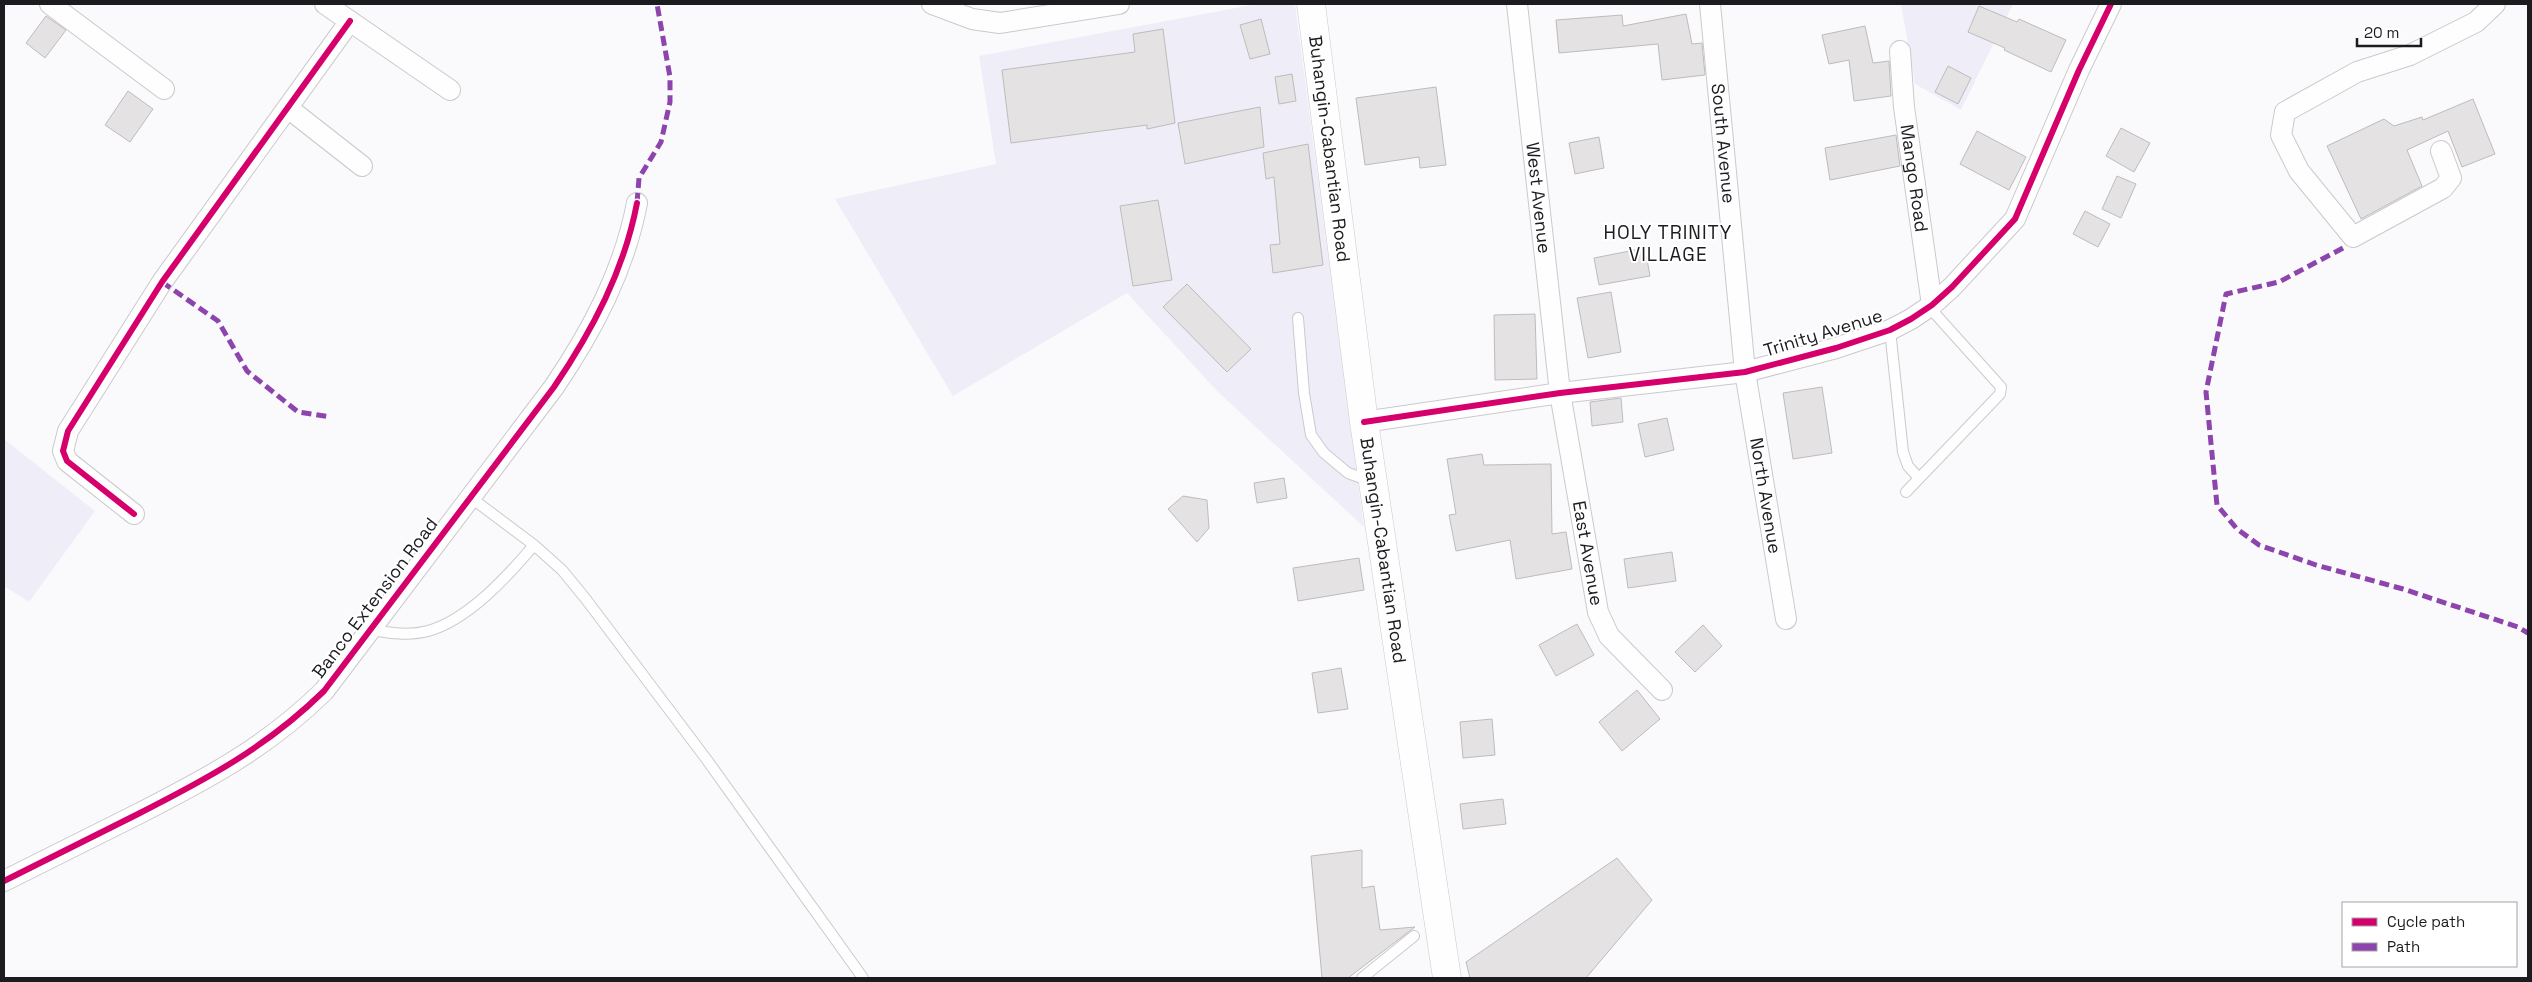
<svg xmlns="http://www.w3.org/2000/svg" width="2532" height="982" font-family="'Space Grotesk',sans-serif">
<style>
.built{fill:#efeef8}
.building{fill:#e4e2e3;stroke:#bdbbbc}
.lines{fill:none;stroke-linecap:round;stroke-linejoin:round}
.service-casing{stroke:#cacacd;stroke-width:12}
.minor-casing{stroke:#cacacd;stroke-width:22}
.secondary-casing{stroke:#cacacd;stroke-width:29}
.service{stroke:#fefeff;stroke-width:10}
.minor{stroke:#fefeff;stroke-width:20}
.secondary{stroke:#fefeff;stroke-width:28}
.quiet{stroke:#8e44ad;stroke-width:5;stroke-dasharray:10 5;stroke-linecap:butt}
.cycleway-casing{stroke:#fff;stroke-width:9}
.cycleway{stroke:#d6006c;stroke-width:6}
.labels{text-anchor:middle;stroke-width:4;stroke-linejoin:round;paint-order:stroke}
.street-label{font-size:18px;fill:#1c1b1f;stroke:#fff}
.neighbourhood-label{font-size:19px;letter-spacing:1px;fill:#1c1b1f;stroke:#fff}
</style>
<rect width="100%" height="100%" fill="#fafafd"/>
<path class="built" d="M1257,4H1295L1364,527L1217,391L1127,293L953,396L835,199L996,164L979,56Z
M1901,4H2013L1961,110L1915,84Z
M4,439L95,511L29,602L4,586Z"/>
<path class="building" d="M1979,6L2017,22L2019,19L2066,40L2051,72L2004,50L2005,48L1968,32Z
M1686,14L1692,44L1702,43L1705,75L1662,80L1658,44L1559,53L1556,20L1622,15L1623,26Z
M46,16L66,30L45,58L26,43Z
M1261,19L1270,54L1250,59L1240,25Z
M1865,26L1873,63L1889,61L1891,96L1854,101L1849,60L1829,64L1822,35Z
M1163,29L1175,123L1147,129V125L1011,143L1002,70L1135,52L1133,34Z
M1948,66L1971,78L1958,104L1935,92Z
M1292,74L1296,101L1279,104L1275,77Z
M1436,87L1446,165L1420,168L1419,157L1365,165L1356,98Z
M128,91L153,109L130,142L105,125Z
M2473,99L2495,154L2462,167L2448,131L2407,150L2422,186L2361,219L2327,146L2384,119L2394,126L2422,117L2423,120Z
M1260,107L1264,147L1185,164L1178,123Z
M2121,128L2150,143L2134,172L2106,156Z
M1977,131L2026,157L2009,190L1960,164Z
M1896,135L1900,166L1830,180L1825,148Z
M1599,137L1604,168L1575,174L1569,143Z
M1308,144L1323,265L1273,273L1270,245L1280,244L1274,177L1266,179L1263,153Z
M2117,176L2136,184L2121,218L2102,209Z
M1158,200L1172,280L1133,286L1120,206Z
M2085,211L2110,224L2098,247L2073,234Z
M1645,248L1650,276L1599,285L1594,258Z
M1187,284L1251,349L1227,372L1163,307Z
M1611,292L1621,352L1588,358L1577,298Z
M1535,314L1537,379L1495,380L1494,315Z
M1822,387L1832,453L1793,459L1783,393Z
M1621,398L1623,422L1592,426L1590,402Z
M1667,418L1674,450L1645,457L1638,424Z
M1482,454L1484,465L1551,464L1552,534L1566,532L1572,569L1516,579L1510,540L1456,551L1449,515L1456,514L1447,459Z
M1284,478L1287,498L1257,503L1254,483Z
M1183,496L1207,500L1209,528L1197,542L1168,509Z
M1672,552L1676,581L1628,588L1624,559Z
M1359,558L1364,590L1298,601L1293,568Z
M1577,624L1594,655L1556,676L1539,645Z
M1703,625L1722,646L1695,672L1675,652Z
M1341,668L1348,709L1318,713L1312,673Z
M1637,690L1660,719L1622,751L1599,722Z
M1492,719L1495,755L1463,758L1460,722Z
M1503,799L1506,824L1463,829L1460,804Z
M1362,850V888L1374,886L1380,930L1415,927L1348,978H1322L1311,856Z
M1617,858L1652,900L1586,978H1470L1466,962Z"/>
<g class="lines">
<g class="service-casing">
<path id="service" d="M1298,318L1304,393L1311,435L1324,453L1348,473L1370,481
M1890,330L1903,452L1908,466L1918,477
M1906,492L2000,394L2001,387L1929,307
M470,497L534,545L562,570L585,598L707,760L863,978
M371,630C390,633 409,636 428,631C468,620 508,576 534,545
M1362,978L1414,936"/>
</g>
<g class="minor-casing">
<g id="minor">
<path d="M50,4L164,89"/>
<path d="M325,4L450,90"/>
<path d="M932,4L972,19L1000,23L1119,4"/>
<path id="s1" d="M1517,4L1560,393L1598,612L1609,636L1662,690"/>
<path id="s2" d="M1710,4L1745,372L1786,619"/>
<path id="s3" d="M1900,51L1904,107L1932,305"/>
<path d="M288,108L362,166"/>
<path d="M2441,151L2451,178L2443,188L2353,237L2299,171L2281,135L2285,112L2357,72L2410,55L2476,22L2495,4"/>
<path d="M1364,422L1560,393L1745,372L1836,348L1890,330L1911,319L1932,305L1952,287L2015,219L2079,70L2111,4"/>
<path d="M134,514L67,461L63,451L68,431L162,282L350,21"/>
<path d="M4,881C48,859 92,837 136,815C207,779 267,747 324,691L554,387C592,331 624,271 637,203"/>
</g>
</g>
<g class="secondary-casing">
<g id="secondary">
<path id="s4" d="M1311,4L1364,422L1447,978"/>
</g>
</g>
<use href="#service" class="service"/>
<use href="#minor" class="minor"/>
<use href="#secondary" class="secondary"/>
<path class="quiet" d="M637,203L639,178L661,142L670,102V77L657,4
M2343,248L2279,282L2226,294L2206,392L2217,505L2237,529L2259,545L2316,565L2403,589L2518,627L2528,633
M162,282L218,321L247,371L298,412L331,417"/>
<g class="cycleway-casing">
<path id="cycleway" d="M1364,422L1560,393L1745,372L1836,348L1890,330L1911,319L1932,305L1952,287L2015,219L2079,70L2111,4
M134,514L67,461L63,451L68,431L162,282L350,21
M4,881C48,859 92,837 136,815C207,779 267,747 324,691L554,387C592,331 624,271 637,203"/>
</g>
<use href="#cycleway" class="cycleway"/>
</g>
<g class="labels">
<g class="street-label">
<text dy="6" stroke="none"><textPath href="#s2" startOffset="140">South Avenue</textPath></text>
<text dy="6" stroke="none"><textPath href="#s4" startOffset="146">Buhangin-Cabantian Road</textPath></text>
<text dy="6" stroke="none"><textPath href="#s3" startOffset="128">Mango Road</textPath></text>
<text dy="6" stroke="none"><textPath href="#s1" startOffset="195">West Avenue</textPath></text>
<text transform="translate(1823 333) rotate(-17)" y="6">Trinity Avenue</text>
<text dy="6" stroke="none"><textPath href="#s2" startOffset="495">North Avenue</textPath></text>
<text dy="6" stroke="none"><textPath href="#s4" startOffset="551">Buhangin-Cabantian Road</textPath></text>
<text dy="6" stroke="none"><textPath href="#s1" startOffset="554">East Avenue</textPath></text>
<text transform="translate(375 598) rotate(-53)" y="6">Banco Extension Road</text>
</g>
<g class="neighbourhood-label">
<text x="1668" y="239">HOLY TRINITY<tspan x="1668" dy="22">VILLAGE</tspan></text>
</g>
</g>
<rect width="2532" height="982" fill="none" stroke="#1c1b1f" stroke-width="10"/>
<rect x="2342" y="902" width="175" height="65" fill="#ffffff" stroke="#a4a4a5"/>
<rect x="2352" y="918" width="25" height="8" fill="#d6006c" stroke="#a4a4a5"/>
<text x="2387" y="927" font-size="15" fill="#1c1b1f">Cycle path</text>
<rect x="2352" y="943" width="25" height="8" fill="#8e44ad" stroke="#a4a4a5"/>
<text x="2387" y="952" font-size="15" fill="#1c1b1f">Path</text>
<path d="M2357 38v8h64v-8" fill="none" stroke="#1c1b1f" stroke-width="2.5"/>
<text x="2364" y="38" font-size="15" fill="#1c1b1f" stroke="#ffffff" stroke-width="4" paint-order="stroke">20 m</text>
</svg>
